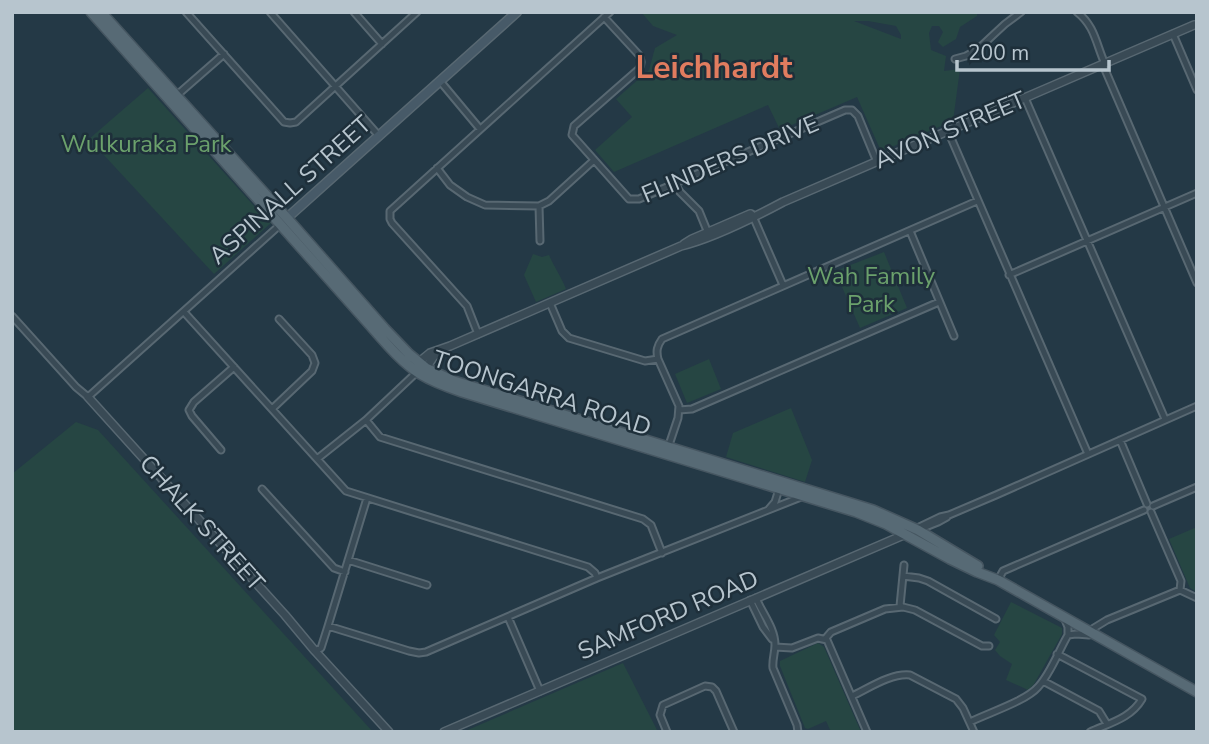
<svg xmlns="http://www.w3.org/2000/svg" width="1209" height="744" font-family="'Nunito Sans',sans-serif">
<style>
.green{fill:#264643;fill-rule:evenodd}
.lines{fill:none;stroke-linecap:round;stroke-linejoin:round}
.minor-casing{stroke:#586872;stroke-width:9}
.tertiary-casing{stroke:#586872;stroke-width:10}
.secondary-casing{stroke:#586872;stroke-width:11}
.primary-casing{stroke:#465661;stroke-width:12}
.minor{stroke:#394a55;stroke-width:5}
.tertiary{stroke:#394a55;stroke-width:7}
.secondary{stroke:#475a68;stroke-width:8}
.primary{stroke:#576a75;stroke-width:9}
.labels{text-anchor:middle;stroke-width:5;stroke-linejoin:round;paint-order:stroke}
.street-label{font-size:24px;fill:#b7c5ce;stroke:#1e2f3a}
.park-label{font-size:24px;fill:#6ba16c;stroke:#1e2f3a}
.district-label{font-size:32px;font-weight:bold;fill:#e17c5f;stroke:#1e2f3a}
</style>
<rect width="100%" height="100%" fill="#243946"/>
<path class="green" d="M641,12H977V16L960,27L956,39L943,47L938,42L943,32L939,26H932L929,33L931,50L946,56L944,71L960,69L953,121L882,151L880,149L857,97L780,130L768,105L614,172L595,150L632,117L616,99L649,70L655,48L677,35L653,26ZM854,21H868L896,26L901,35V39Z
M148,88L263,216L271,223L214,274L89,139Z
M884,252L907,308L860,328L835,271Z
M533,254L542,257L549,255C554,267 561,276 566,289L536,302L524,275Z
M709,359L721,389L687,403L675,374Z
M791,408L812,460L805,482L726,457L733,433Z
M76,422L98,430L373,732H12V474Z
M1197,527V592L1190,588L1169,539Z
M1011,602L1062,628V634L1034,684L1028,690L1006,680L1012,664L1000,656L995,650L1000,642L994,635Z
M818,643L824,647L861,732H831L826,721L808,729L805,728L780,666V661Z
M623,663L658,732H463Z"/>
<g class="lines">
<g class="minor-casing">
<path id="minor" d="M186,12L284,122L290,123L296,122L417,12
M270,12L379,136
M354,12L382,44
M1077,12C1095,26 1096,44 1105,64
M604,17L639,55C642,60 642,64 639,69L574,126L572,135L629,199H639L845,110H852L858,116L877,162
M1173,34L1197,90
M955,59L966,56L977,50L1005,24L1021,12
M1103,65L1197,283
M440,81L480,129
M176,96L224,54
M1025,98L1165,419
M948,131L1088,454
M437,168L450,185L467,197L485,205L539,206L549,201L593,161
M675,184L680,192L699,211L708,233
M539,206L540,241
M752,214L783,285
M910,231L954,336
M1009,275L1197,193
M550,303L562,331L569,338L645,361L658,359L679,406L678,418L668,448
M184,312L346,491L588,567L595,573L597,578
M12,316L76,387L88,397L281,224
M478,334L467,306L392,223L390,219V211L610,12
M658,359C656,351 657,346 662,339L977,201
M272,409L312,371L315,363L312,355L279,319
M679,410L692,409L939,302
M366,420L380,437L643,519L651,525L662,553
M1120,440L1147,504
M221,450L192,416L189,410L194,402L234,367
M317,459L366,420L417,372
M262,489L334,568L345,572
M1153,506L1197,487
M769,509L775,502L779,489
M1151,512L1181,581L1180,590
M915,529L940,517L949,515L996,495L1197,406
M918,530L938,522L947,517
M348,560L427,585
M903,576L919,578L928,581L996,619
M998,580L1003,571L1144,510
M1180,590L1197,598
M756,598C762,613 775,628 775,645C775,653 772,660 773,668L797,725L798,732
M750,600L763,627L772,639
M900,606L904,565
M508,617L540,691
M328,626L409,651L419,653L426,652L597,578L801,497
M1089,631L1107,620L1180,590
M1068,635L1076,634L1089,635
M825,639L831,632L885,609L903,607L915,610L982,646H989
M775,647L792,648L818,638L827,640L867,732
M315,651L321,648L328,626L367,498
M1057,654L1142,699C1131,718 1110,723 1090,732
M1043,681L1099,711L1107,724
M852,696C869,688 891,673 910,675L956,699L963,708L974,732
M970,722C988,713 1026,701 1038,687C1051,673 1058,652 1068,635V627L1064,617
M667,732L660,715L663,705L705,686L712,687L716,691L734,732"/>
</g>
<g class="tertiary-casing">
<path id="tertiary" d="M684,244L692,239L750,214
M419,362L430,353L450,346L681,246C714,238 753,218 783,202L1194,25
M426,368L434,356L441,353
M88,397L285,615L315,651L389,732
M444,732L906,534"/>
</g>
<g class="secondary-casing">
<path id="secondary" d="M287,218L517,12"/>
</g>
<g class="primary-casing">
<path id="primary" d="M91,12L368,323C384,341 400,361 420,374C433,382 447,387 462,392L856,512L886,524L950,559L977,572L998,580L1197,692
M101,12L287,218L385,329L409,354L426,368L454,381L873,510L918,530L978,566"/>
</g>
<use href="#minor" class="minor"/>
<use href="#tertiary" class="tertiary"/>
<use href="#secondary" class="secondary"/>
<use href="#primary" class="primary"/>
</g>
<g class="labels">
<g class="street-label">
<text transform="translate(950 130) rotate(-23)" y="8">AVON STREET</text>
<text transform="translate(730 159) rotate(-23)" y="8">FLINDERS DRIVE</text>
<text transform="translate(290 190) rotate(-42)" y="8">ASPINALL STREET</text>
<text transform="translate(542 393) rotate(18)" y="8">TOONGARRA ROAD</text>
<text transform="translate(202 523) rotate(48)" y="8">CHALK STREET</text>
<text transform="translate(668 615) rotate(-23)" y="8">SAMFORD ROAD</text>
</g>
<g class="park-label">
<text x="146" y="152">Wulkuraka Park</text>
<text x="871" y="284">Wah Family<tspan x="871" dy="28">Park</tspan></text>
</g>
<g class="district-label">
<text x="714" y="78">Leichhardt</text>
</g>
</g>
<rect width="1209" height="744" fill="none" stroke="#b7c5ce" stroke-width="28"/>
<path d="M957 60v10h152v-10" fill="none" stroke="#b7c5ce" stroke-width="3.5"/>
<text x="968" y="60" font-size="21" fill="#b7c5ce" stroke="#1e2f3a" stroke-width="5" paint-order="stroke">200 m</text>
</svg>
